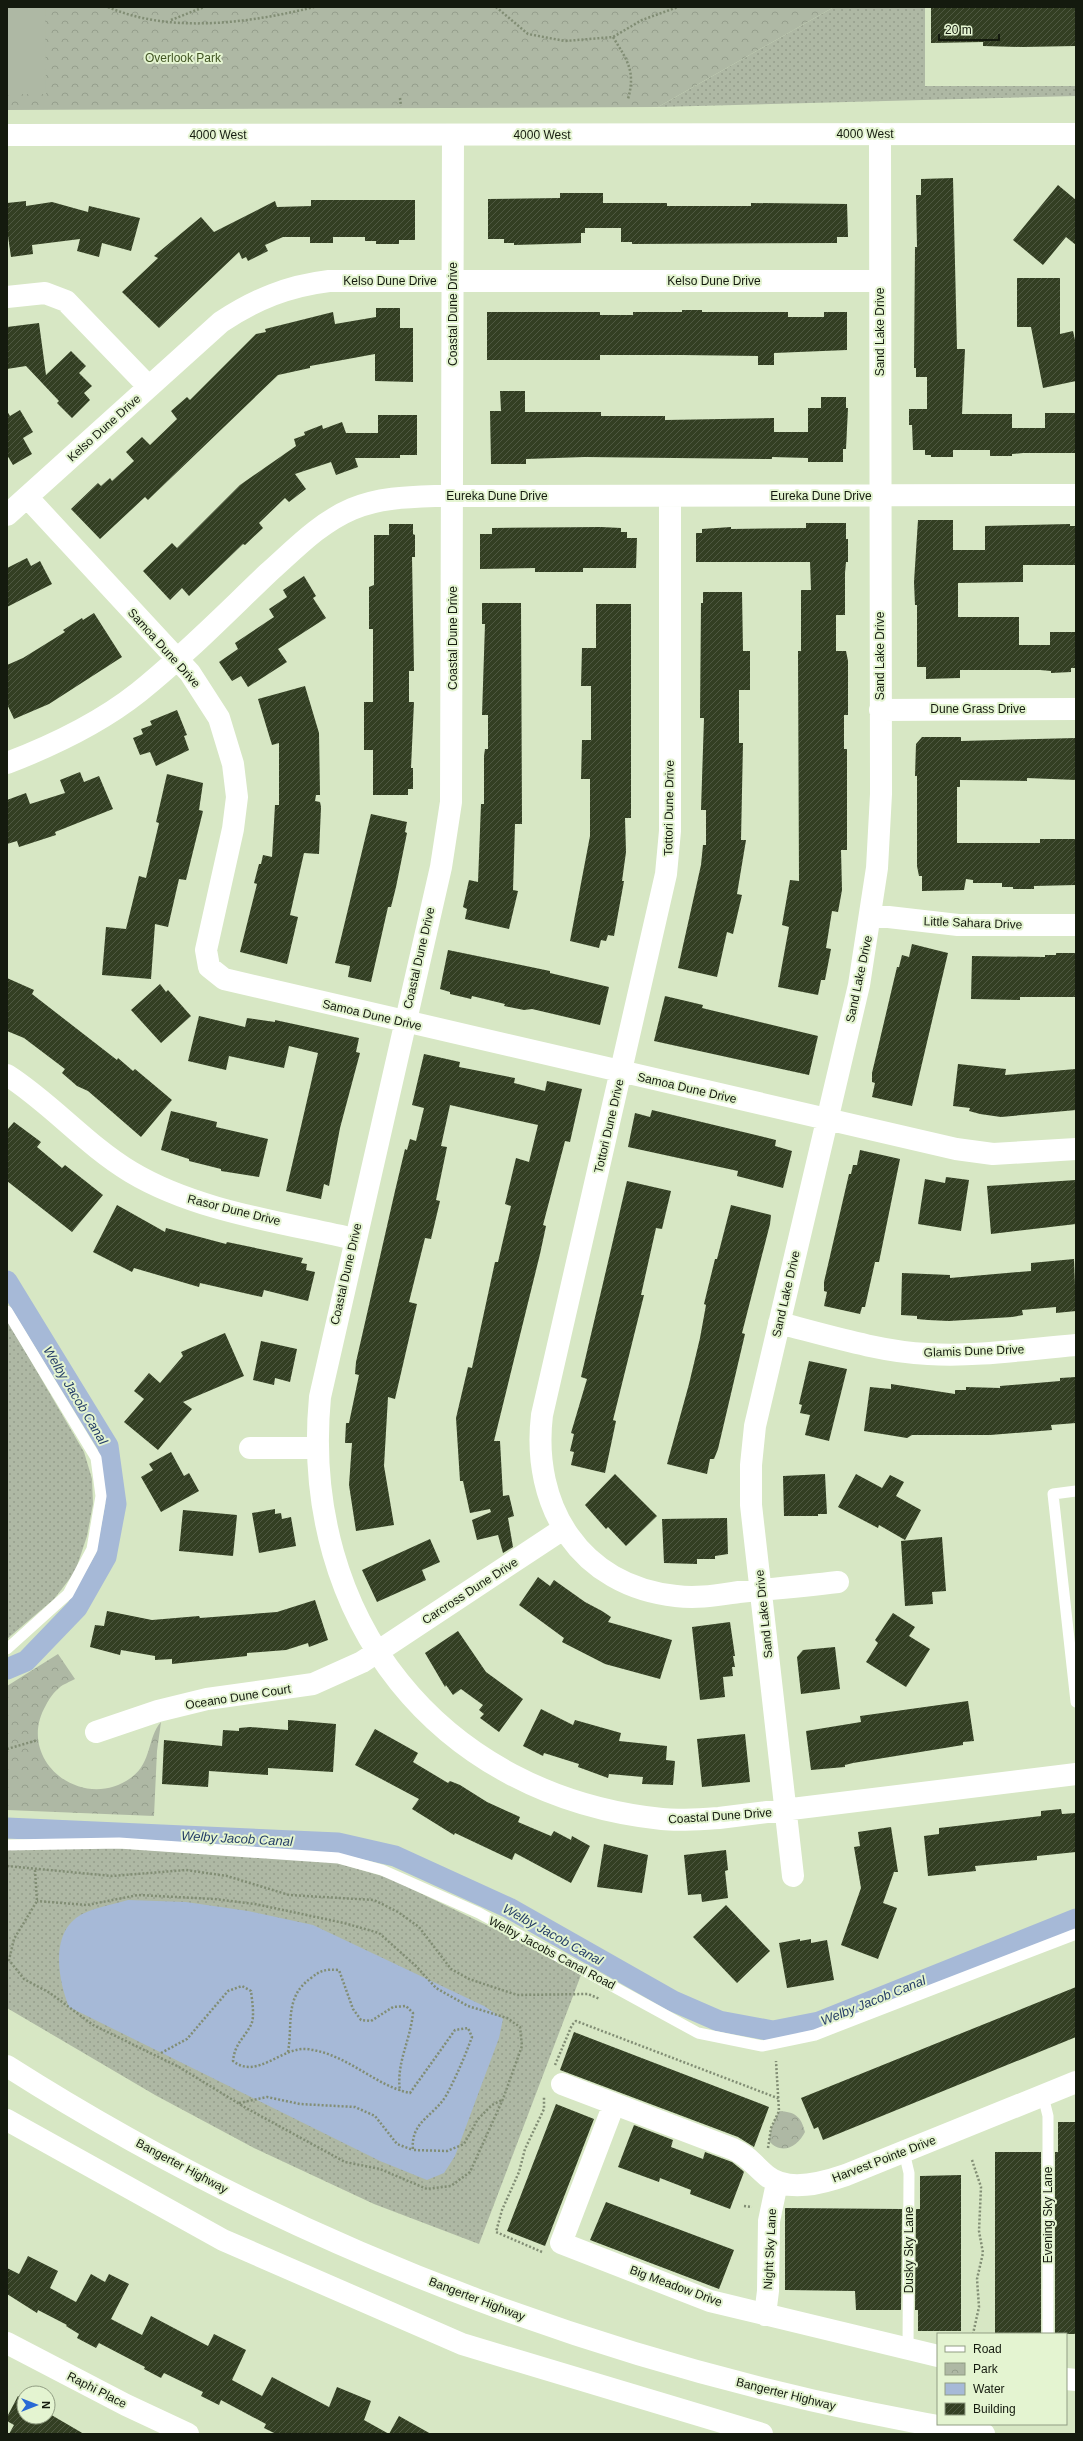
<svg xmlns="http://www.w3.org/2000/svg" width="1083" height="2441" font-family="Helvetica,sans-serif">
<style>
.grass{fill:url(#grass-dots)}
.park{fill:url(#park-crowns)}
.garden{fill:#aeb8a4}
.water{fill:#a6b9d7}
.lines{fill:none;stroke-linecap:round;stroke-linejoin:round}
.canal{stroke:#a6b9d7;stroke-width:21}
.building{fill:url(#building-hatch)}
.path{stroke:#818d74;stroke-width:2.5;stroke-dasharray:2 2;stroke-linecap:butt}
.lane{stroke:#fff;stroke-width:11}
.street{stroke:#fff;stroke-width:22}
.secondary{stroke:#fff;stroke-width:22}
.highway{stroke:#fff;stroke-width:22}
.labels{text-anchor:middle;stroke-width:4;stroke-linejoin:round;paint-order:stroke}
.park-label{font-size:12px;fill:#415523;stroke:#e4f4d1}
.street-label{font-size:12px;fill:#141a0e;stroke:#e4f4d1}
.water-label{font-size:13px;font-style:italic;fill:#253e67;stroke:#e4f4d1}
</style>
<defs>
<pattern id="grass-dots" width="8" height="8" patternUnits="userSpaceOnUse"><rect width="8" height="8" fill="#aeb8a4"/><path d="M2 2h.1M6 6h.1" fill="none" stroke="#959e8c" stroke-width="1.8" stroke-linecap="round"/></pattern>
<pattern id="park-crowns" width="20" height="18" patternUnits="userSpaceOnUse"><rect width="20" height="18" fill="#aeb8a4"/><path d="M2 6a3 3 0 1 1 6 0M12 15a3 3 0 1 1 6 0" fill="none" stroke="#959e8c"/></pattern>
<pattern id="building-hatch" width="6" height="6" patternUnits="userSpaceOnUse"><rect width="6" height="6" fill="#333f23"/><path d="M-1 1l2-2M0 6l6-6M5 7l2-2" fill="none" stroke="#4e5841"/></pattern>
</defs>
<rect width="100%" height="100%" fill="#d7e7c4"/>
<path class="grass" d="M834,7H925V86H1076V96L658,107Z
M7,1320L84,1452L92,1479L93,1504L87,1536L75,1572L54,1599L7,1639Z
M116,1848L334,1862L389,1878L511,1937L581,1975L479,2244L374,2204L254,2148L155,2095L7,2008V1849Z"/>
<path class="park" d="M7,7H834L658,107L7,110Z
M58,1654L75,1679C70,1682 63,1684 59,1688C54,1692 49,1699 46,1705C14,1760 83,1814 132,1777C152,1762 147,1738 161,1722L157,1751L154,1816L7,1810V1686Z
M779,2111C795,2112 801,2116 805,2132C798,2146 782,2156 769,2141L771,2128Z"/>
<path class="garden" d="M7,7H45L46,94H7Z"/>
<path class="water" d="M128,1900L186,1902L248,1911L313,1925L484,2006L503,2019L499,2038L455,2156L444,2173L427,2180L380,2161L69,2007C59,1982 50,1938 76,1918C89,1908 112,1905 128,1900Z"/>
<g class="lines">
<path class="canal" d="M7,1281L108,1446L116,1504L106,1557L77,1608L26,1661L7,1669
M7,1828L338,1843L395,1856L509,1908L673,2001L719,2021L773,2031L819,2022L1076,1919"/>
</g>
<path class="building" d="M931,7H1076V46L1022,47L983,46V42L931,43Z
M953,178L957,349H965L962,414H1012V428H1045V413H1076V453H1023L1012,454V456H990V450H953V457H931V455H925V450H913L912,425H909V409H927V377H916V368H914L915,247H917L916,195H921V179Z
M1058,185L1076,200V245L1066,237L1043,265L1013,240Z
M560,193H603V203H667V206H751V203L847,204L848,237H837V243L632,244V242H621V228H585V233H581V243L514,245V243H504V239H488V199L560,198Z
M311,200H415V240H399V244H376V241H365V237H333V243H310V237H283L265,245L268,251L248,261L246,257L242,259L239,252L159,328L122,292L158,258L154,256L201,217L214,232L275,201L277,207L311,206Z
M26,201V206L52,202L88,212L89,206L140,218L131,251L102,243L99,257L77,251L80,239L32,245L33,254L11,257L7,229V203Z
M1017,278H1060V334L1073,331L1076,345V381L1043,388L1031,327H1017Z
M376,308H400V328H413V382L375,381V354L310,366V368L278,375L148,500L145,497L100,539L71,509L98,483L101,486L110,478L112,481L134,461L126,452L142,437L150,445L177,419L171,411L187,397L190,400L256,334L266,332L265,329L333,312L335,324L376,317Z
M682,310H702V312H788V317H824V312H847V350L774,353V365H758V356L682,355H600V360H487V312H600V315H633V312H682Z
M39,323L46,375L71,351L86,366L79,373L92,386L84,393L90,400L72,418L57,403L59,401L26,366L7,369V327Z
M500,391H525V412H601V416H665V420L774,418V432H808V408H821V397H846V408H848L846,449H843V462H808V458L772,457V459L585,457L526,459V464H491L490,411H501Z
M20,410L33,432L23,438L32,454L13,465L7,455V411L10,416Z
M378,415H417V455H400V458H355L358,467L336,475L331,462L295,474L306,489L289,502L285,498L259,523L263,528L245,545L243,544L189,596L182,588L170,600L143,571L172,543L177,548L240,485L296,446L294,439L305,435L304,432L322,425L323,429L342,422L346,433H378Z
M918,520H953V550H985V526L1070,524V526H1076V565H1023V582L958,583V617H1019V645H1050V632H1076V668H1071V672L1051,673V671L1040,670H960V678L926,679V667H917V605H915L914,582Z
M806,523H846V539H848V562H846L845,573V615H836V651H846L848,661V715H844V749H847V850H841L842,890L838,912L832,911L826,948L831,949L825,980H821L818,995L778,987L789,927L782,925L790,880L799,881L798,651H801V590H811L810,562H696V533H702V529L731,527V529L806,528Z
M389,524H413V534L415,535V557H412L414,671H409V702H414L411,768H413V789H408V795H373V750H364V702H373V629H369V587L374,585V535H389Z
M601,527L621,528V532H627V538H637L636,568H583V572H535V568L480,569V534H492V528Z
M27,558L31,566L40,561L52,584L7,607V568Z
M304,576L316,596L313,598L326,618L278,649L287,662L248,687L241,676L232,681L219,662L238,649L235,643L274,617L269,609L287,597L283,590Z
M703,592H742L743,651H750V690H739V743H743L741,840H746L737,894L742,895L733,934L727,932L717,977L678,968L701,865L703,845H706V810H701L704,718H700L701,603H703Z
M482,603H521L522,824H515L513,890L518,891L509,929L465,919L467,909L463,907L469,880L478,882L481,804H484V756L485,749H488V715H482L485,624H482Z
M596,604H631V818H625L626,852L622,881H624L614,936L608,935L606,941L601,940L599,948L570,941L590,836V779H581L582,740H591V686H581L582,648H596Z
M94,613L122,657L49,704L14,719L7,704V665L23,658L65,632L63,630L82,618L83,620Z
M305,686L319,733L320,795H316L315,801L320,802L321,807L319,854L304,853L290,915L298,917L287,964L240,952L257,884L254,883L259,864H261L263,855L272,857L275,805H279V743L272,745L258,699Z
M177,710L187,735L184,736L189,750L156,766L150,752L140,755L133,738L143,734L141,729L152,725L150,721Z
M922,737H961V741L1076,738V780L1027,778V781L960,780V787H957V843H1040V839H1076V885L1034,886V889H1013V887H1002V883H973V880L966,879L964,890L922,891V876H919L917,866V776H915L916,744Z
M80,772L84,782L99,776L113,809L55,832L56,835L19,847L17,841L7,844V800L26,793L30,804L65,793L60,780Z
M167,774L203,783L199,810L203,811L186,880L179,879L168,927L155,924L151,979L102,975L106,927L126,929L139,876L146,878L159,823L156,822Z
M371,814L407,822L405,832L407,833L396,887L391,907H388L371,982L348,977L350,966L335,963Z
M912,944L948,953L912,1106L872,1097L875,1083L872,1082V1073L897,967H899L902,955L909,957Z
M448,950L550,971V973L609,987L600,1025L532,1009L524,1010L504,1006L505,1004L472,996L471,999L450,994V992L440,989Z
M1056,953H1075V997H1020V1000L971,999L972,956L1045,957V955H1056Z
M7,978L34,990L32,994L117,1060L118,1058L133,1071L135,1069L172,1100L141,1137L88,1091L77,1086L62,1073L65,1069L24,1038L7,1031Z
M160,984L166,992L168,990L191,1016L161,1043L131,1010Z
M665,996L703,1005L702,1008L818,1036L809,1075L654,1041Z
M199,1016L245,1027L247,1018L275,1022V1020L359,1038L356,1052L360,1053L340,1128L329,1186L324,1184L321,1199L286,1191L318,1053L289,1046L284,1068L229,1056L226,1070L188,1061Z
M424,1054L460,1062L459,1067L515,1078L514,1083L545,1091L547,1081L582,1089L570,1142L565,1141L543,1225L546,1226L540,1254L494,1441H500L503,1496L509,1495L514,1516L508,1518L513,1547L503,1553L498,1535L477,1540L472,1520L491,1512L490,1509L470,1513L463,1481H460L456,1418L468,1367L472,1368L495,1262H498L511,1206L505,1204L516,1158L529,1162L538,1125L450,1105L441,1146L447,1147L436,1200L440,1201L431,1239L425,1238L409,1302L417,1304L395,1399L388,1397L384,1466L394,1525L356,1531L349,1485L352,1443H345L346,1423H349L359,1375L355,1374L356,1362L395,1191L405,1149L407,1150L410,1139L416,1141L424,1108L412,1105Z
M958,1064L1006,1069L1005,1075L1076,1069V1110L1001,1117L980,1114L969,1111L970,1108L953,1106Z
M652,1110L776,1140L775,1146L792,1151L783,1188L737,1176L738,1171L628,1147L635,1113L650,1117Z
M171,1111L217,1122L216,1127L268,1139L259,1177L221,1171V1169L189,1161V1159L161,1150Z
M14,1122L41,1142L37,1147L62,1168L65,1165L103,1195L72,1232L7,1181V1130Z
M860,1150L900,1159L879,1262H875L865,1307H862L860,1314L824,1306L827,1292L824,1291V1282L849,1174H851L853,1165H857Z
M946,1177L969,1180L961,1231L918,1224L925,1179L945,1183Z
M1076,1180V1224L991,1234L987,1186Z
M627,1181L671,1191L662,1229L656,1228L641,1295H644L613,1420L616,1421L605,1473L571,1465L574,1452L570,1451L574,1434L571,1433L587,1379L581,1377Z
M117,1205L165,1232L166,1228L226,1244L227,1242L303,1258L301,1263L307,1264L306,1270L315,1272L308,1301L264,1290L262,1297L200,1283L199,1287L134,1268L132,1272L93,1252Z
M731,1205L771,1215L770,1224L742,1333L745,1334L718,1449L714,1459H710L707,1474L667,1464L689,1384L700,1338L706,1305L704,1304L715,1259H717Z
M1074,1259L1076,1311L1056,1313V1307L1022,1310L1023,1315L1012,1317L949,1321L928,1320L917,1319V1316L901,1315L902,1273L950,1275V1278L1031,1271V1263Z
M225,1333L244,1376L183,1402L192,1409L158,1450L124,1422L144,1399L134,1391L149,1373L160,1383L183,1356L181,1352Z
M261,1341L297,1349L290,1382L275,1378L274,1385L253,1380Z
M809,1361L847,1369L829,1441L805,1435L810,1415L800,1413L802,1405L799,1404Z
M1076,1377V1423L1051,1425L1052,1430L990,1435H912L907,1438L864,1431L870,1387L891,1389V1384L955,1394V1390H966V1387L1000,1388V1386L1060,1381V1378Z
M171,1452L184,1476L189,1473L199,1491L161,1512L141,1477L153,1470L149,1464Z
M615,1474L657,1516L626,1546L608,1527L606,1529L585,1505Z
M825,1474L827,1514H818V1516H784L783,1476Z
M856,1474L882,1488L890,1475L904,1482L896,1496L921,1510L905,1540L879,1525L878,1528L838,1507Z
M275,1509V1514L281,1513L282,1519L291,1517L296,1546L259,1553L252,1513Z
M183,1510L237,1515L233,1556L179,1551Z
M727,1518L728,1554L715,1556V1559H697V1564L664,1563L662,1519Z
M942,1537L946,1591L932,1592L933,1604L905,1606L901,1541Z
M430,1539L440,1562L422,1570L426,1580L377,1602L362,1570Z
M538,1577L550,1586L554,1580L585,1602L602,1611L611,1617L608,1622L672,1640L660,1679L605,1664L562,1642L564,1638L519,1605Z
M315,1600L328,1640L309,1647L308,1643L286,1650L247,1653V1656L172,1664V1659L155,1660V1656L121,1650L120,1655L90,1647L95,1625L104,1626L107,1611L152,1620L199,1616L200,1618L277,1612Z
M893,1613L915,1627L909,1636L930,1649L906,1687L866,1662L878,1643L875,1640Z
M730,1622L735,1656H733L735,1667H732L733,1676L723,1677L725,1697L700,1700L692,1627Z
M458,1631L486,1672L523,1699L499,1732L480,1718L484,1714L479,1710L483,1705L461,1689L453,1695L446,1685L445,1687L425,1653Z
M835,1647L840,1689L801,1694L797,1657L803,1650Z
M968,1701L974,1741L963,1742V1745L853,1763L845,1765V1767L811,1770L806,1731L861,1722L860,1716Z
M541,1709L573,1725L575,1720L621,1733L619,1741L667,1746L666,1760L675,1761L673,1785L642,1784L643,1777L609,1774L608,1778L578,1767L579,1764L544,1753L543,1756L523,1746Z
M288,1720L336,1724L333,1772L268,1768V1775L209,1771L208,1787L162,1784L164,1740L222,1746L223,1730L239,1731V1728L250,1727L288,1730Z
M375,1729L418,1753L413,1762L448,1783L450,1781L460,1785L487,1802L520,1817L518,1822L551,1836L554,1831L571,1840L572,1836L590,1846L571,1883L515,1853L512,1860L455,1833L454,1835L412,1809L419,1799L355,1765Z
M745,1734L750,1782L702,1787L697,1739Z
M1061,1809L1062,1814L1076,1813V1852L1037,1856V1860L975,1866L976,1871L928,1876L924,1836L939,1834V1828L1041,1816V1811Z
M891,1827L898,1872H894L883,1903L897,1908L878,1959L841,1945L861,1888L854,1847L860,1846L858,1832Z
M604,1844L648,1855L642,1893L597,1887Z
M726,1850L728,1870L725,1871L728,1898L702,1902L701,1894L688,1895L684,1855Z
M726,1905L770,1951L737,1983L693,1937Z
M800,1939V1941L811,1939V1943L827,1940L834,1980L787,1988L779,1943Z
M1076,1987V2037L823,2140L818,2127L814,2129L801,2098Z
M574,2032L769,2107L754,2147L738,2137L560,2070Z
M556,2104L594,2119L545,2246L507,2231Z
M1058,2122H1076V2334H1055V2152H1058Z
M634,2125L673,2140L671,2147L703,2159L705,2152L732,2162L742,2170L744,2172L730,2209L690,2194L691,2190L660,2178L659,2182L618,2167Z
M995,2152H1041V2334H995Z
M961,2175V2331H918V2310H915L916,2209H920V2176Z
M606,2202L734,2250L719,2289L590,2240Z
M785,2208L902,2209L901,2310H856L855,2291L785,2290Z
M28,2256L58,2271L50,2288L76,2302L91,2274L105,2282L109,2274L129,2284L111,2319L142,2335L151,2316L208,2346L214,2334L246,2350L232,2380L262,2396L272,2377L329,2407L337,2387L371,2401L364,2420L389,2434H276L264,2428L266,2424L221,2400L219,2405L201,2396L203,2392L164,2373L161,2378L144,2369L145,2367L99,2343L96,2348L77,2338L79,2334L66,2326L67,2325L38,2310L37,2313L7,2294V2268L19,2274Z
M18,2396L24,2400V2417H48V2413L84,2434H9L14,2425L7,2421V2417Z
M399,2416L431,2434H389Z"/>
<g class="lines">
<path class="path" d="M108,7C170,34 250,23 314,7
M496,7L528,34L565,41L613,37L642,20L678,7
M171,20L204,7
M613,37C627,60 636,71 628,99
M400,98L401,106
M7,1749L38,1740
M7,1866L112,1876L186,1870L227,1876L289,1895L374,1900L398,1912L419,1927L451,1969L469,1979L517,1995L588,1994L600,1999
M35,1870L37,1901L14,1939L9,1960L24,1979L50,1993L93,2025L179,2067L246,2108L345,2162L380,2169L427,2189L451,2186L470,2172L503,2099L522,2046L520,2027L507,2018L468,2006L436,1988L416,1966L379,1933L344,1923L255,1904L214,1899L138,1895L87,1905L37,1901
M288,2052C293,2024 284,1997 311,1978C321,1970 326,1969 339,1970L353,2009L361,2020L371,2021L393,2007L406,2006L413,2013C410,2042 396,2063 400,2091
M161,2053L187,2039L228,1991L242,1986L251,1991C252,2001 255,2017 251,2025C243,2040 235,2043 233,2061C257,2080 281,2047 307,2049C348,2054 375,2086 410,2093L455,2030L468,2028L472,2037C465,2056 457,2075 447,2094C435,2116 410,2121 413,2150L447,2151L464,2144L478,2119L492,2105L502,2100
M555,2065L572,2025L576,2021L780,2099
M239,2103L267,2097L300,2104L355,2107L375,2116L397,2144L413,2150
M768,2148L771,2128L779,2111L776,2061
M972,2160L981,2187L979,2231L983,2253L977,2279L979,2307L973,2334
M744,2206L752,2207
M542,2252L496,2232L502,2210L519,2172L525,2149L544,2109V2096"/>
<path class="lane" d="M7,1311L96,1458L101,1496L92,1549L68,1594L7,1649
M1076,1491L1053,1494L1076,1702
M7,1845L119,1843L338,1858L382,1870L479,1913L698,2033L762,2046L815,2035L1076,1934
M1043,2096L1048,2116V2334
M904,2152L909,2173L908,2349"/>
<path class="street" d="M453,135L451,802L441,867L320,1397C299,1618 439,1796 662,1819C680,1821 700,1819 719,1818L1076,1774
M7,297L45,293L66,301L149,387
M670,496V831L666,874L542,1415C531,1506 580,1586 676,1596C697,1599 718,1595 739,1592C772,1589 805,1586 838,1582
M27,497L190,673L219,718L233,764L237,797L233,829L206,950L209,967L224,979L956,1149L993,1154L1076,1149
M7,515L221,322C256,299 288,286 329,281H880
M880,710L1076,709
M7,763C54,745 100,723 139,692C185,655 226,613 268,573C294,550 319,523 352,509C378,498 406,497 435,496L1076,495
M871,915L958,925H1076
M7,1075C51,1103 86,1145 131,1172C196,1211 281,1222 354,1239
M779,1323C826,1335 881,1352 928,1354C977,1357 1027,1349 1076,1345
M250,1448H317
M96,1732L158,1711L207,1699L313,1684L362,1662L563,1529
M793,1876L751,1505V1465L755,1426L859,985L877,868L881,794L880,134
M562,2084L733,2149C747,2155 755,2166 767,2176C788,2193 823,2183 846,2175L1076,2082
M614,2104L561,2243L710,2301L938,2356
M765,2315L768,2291L769,2221L777,2183
M7,2343L126,2405L188,2434
M1066,2379L1076,2380"/>
<path class="secondary" d="M7,135L1076,134"/>
<path class="highway" d="M7,2066C302,2254 639,2378 984,2434
M7,2120L223,2240L462,2344L762,2434"/>
</g>
<g class="labels">
<g class="park-label">
<text x="183" y="62">Overlook Park</text>
</g>
<g class="street-label">
<text x="865" y="138">4000 West</text>
<text x="218" y="139">4000 West</text>
<text x="542" y="139">4000 West</text>
<text x="390" y="285">Kelso Dune Drive</text>
<text x="714" y="285">Kelso Dune Drive</text>
<text transform="translate(453 314) rotate(-90)" y="4">Coastal Dune Drive</text>
<text transform="translate(880 332) rotate(-90)" y="4">Sand Lake Drive</text>
<text transform="translate(104 428) rotate(-42)" y="4">Kelso Dune Drive</text>
<text x="497" y="500">Eureka Dune Drive</text>
<text x="821" y="500">Eureka Dune Drive</text>
<text transform="translate(453 638) rotate(-90)" y="4">Coastal Dune Drive</text>
<text transform="translate(164 648) rotate(48)" y="4">Samoa Dune Drive</text>
<text transform="translate(880 656) rotate(-90)" y="4">Sand Lake Drive</text>
<text x="978" y="713">Dune Grass Drive</text>
<text transform="translate(669 808) rotate(-89)" y="4">Tottori Dune Drive</text>
<text transform="translate(973 923) rotate(2)" y="4">Little Sahara Drive</text>
<text transform="translate(419 958) rotate(-77)" y="4">Coastal Dune Drive</text>
<text transform="translate(859 979) rotate(-78)" y="4">Sand Lake Drive</text>
<text transform="translate(372 1015) rotate(13)" y="4">Samoa Dune Drive</text>
<text transform="translate(687 1088) rotate(13)" y="4">Samoa Dune Drive</text>
<text transform="translate(609 1126) rotate(-77)" y="4">Tottori Dune Drive</text>
<text transform="translate(234 1210) rotate(14)" y="4">Rasor Dune Drive</text>
<text transform="translate(346 1274) rotate(-77)" y="4">Coastal Dune Drive</text>
<text transform="translate(786 1294) rotate(-77)" y="4">Sand Lake Drive</text>
<text transform="translate(974 1351) rotate(-2)" y="4">Glamis Dune Drive</text>
<text transform="translate(470 1591) rotate(-33)" y="4">Carcross Dune Drive</text>
<text transform="translate(764 1614) rotate(-96)" y="4">Sand Lake Drive</text>
<text transform="translate(238 1697) rotate(-9)" y="4">Oceano Dune Court</text>
<text transform="translate(720 1816) rotate(-4)" y="4">Coastal Dune Drive</text>
<text transform="translate(552 1953) rotate(28)" y="4">Welby Jacobs Canal Road</text>
<text transform="translate(884 2159) rotate(-21)" y="4">Harvest Pointe Drive</text>
<text transform="translate(182 2166) rotate(28)" y="4">Bangerter Highway</text>
<text transform="translate(1048 2215) rotate(-90)" y="4">Evening Sky Lane</text>
<text transform="translate(770 2249) rotate(-87)" y="4">Night Sky Lane</text>
<text transform="translate(909 2250) rotate(-90)" y="4">Dusky Sky Lane</text>
<text transform="translate(676 2286) rotate(20)" y="4">Big Meadow Drive</text>
<text transform="translate(477 2299) rotate(21)" y="4">Bangerter Highway</text>
<text transform="translate(97 2390) rotate(27)" y="4">Raphi Place</text>
<text transform="translate(786 2394) rotate(14)" y="4">Bangerter Highway</text>
</g>
<g class="water-label">
<text transform="translate(76 1395) rotate(59)" y="5">Welby Jacob Canal</text>
<text transform="translate(237 1838) rotate(3)" y="5">Welby Jacob Canal</text>
<text transform="translate(553 1934) rotate(29)" y="5">Welby Jacob Canal</text>
<text transform="translate(873 2000) rotate(-22)" y="5">Welby Jacob Canal</text>
</g>
</g>
<rect width="1083" height="2441" fill="none" stroke="#141a0e" stroke-width="16"/>
<rect x="937" y="2333" width="130" height="92" fill="#e4f4d1" stroke="#919d83"/>
<rect x="945" y="2346" width="20" height="6" fill="#ffffff" stroke="#919d83"/>
<text x="973" y="2353" font-size="12" fill="#141a0e">Road</text>
<rect x="945" y="2363" width="20" height="12" fill="url(#park-crowns)" stroke="#919d83"/>
<text x="973" y="2373" font-size="12" fill="#141a0e">Park</text>
<rect x="945" y="2383" width="20" height="12" fill="#a6b9d7" stroke="#919d83"/>
<text x="973" y="2393" font-size="12" fill="#141a0e">Water</text>
<rect x="945" y="2403" width="20" height="12" fill="url(#building-hatch)" stroke="#919d83"/>
<text x="973" y="2413" font-size="12" fill="#141a0e">Building</text>
<g transform="translate(36 2405) rotate(90)"><circle r="19" fill="#e4f4d1" stroke="#919d83"/>
<path d="M0-3L7 15L0 10L-7 15Z" fill="#2869d5"/>
<text y="-6" font-size="11" font-weight="bold" text-anchor="middle" fill="#141a0e">N</text>
</g>
<path d="M939 34v6h60v-6" fill="none" stroke="#141a0e" stroke-width="2"/>
<text x="945" y="34" font-size="12" fill="#141a0e" stroke="#e4f4d1" stroke-width="3" paint-order="stroke">20 m</text>
</svg>
